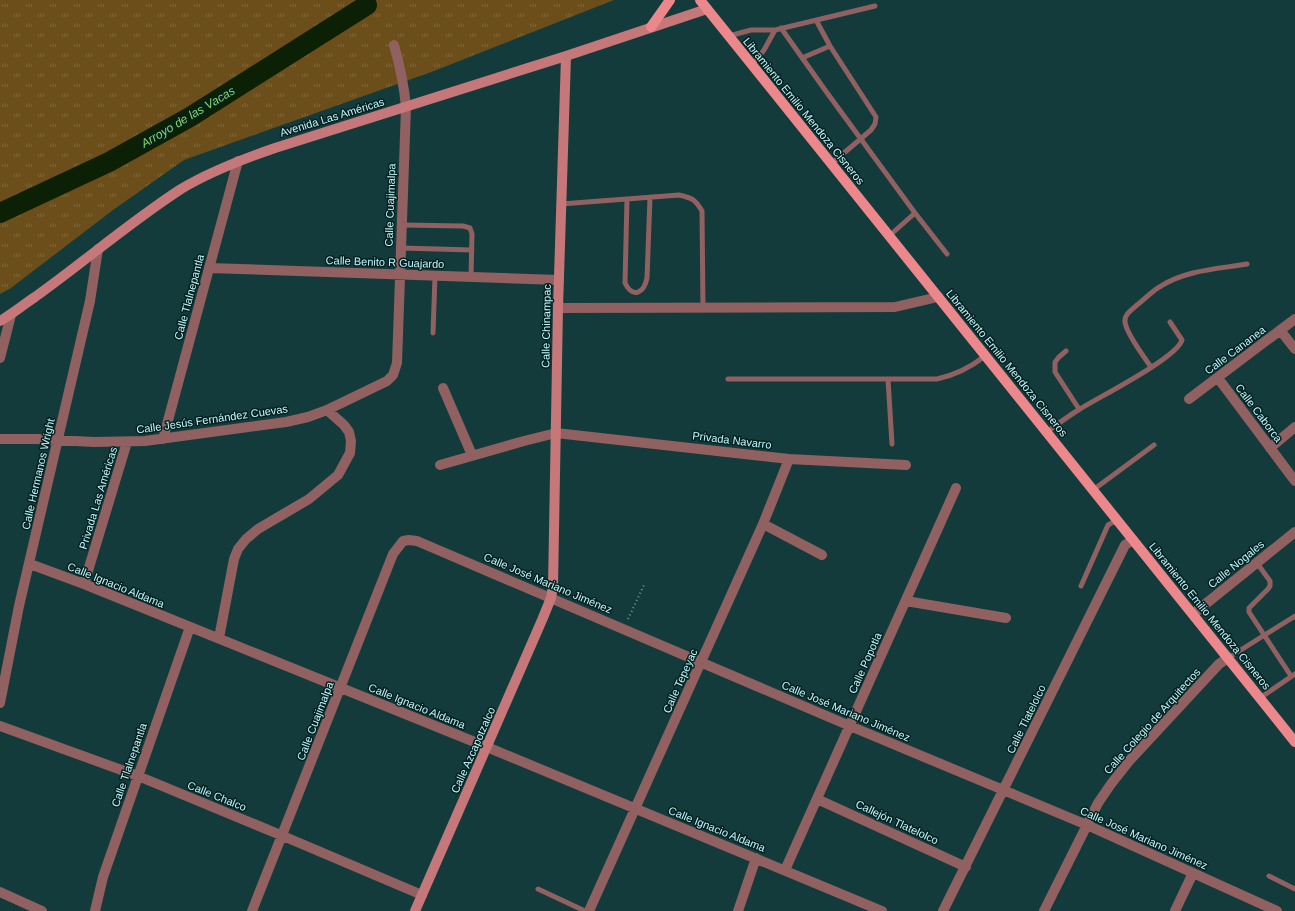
<svg xmlns="http://www.w3.org/2000/svg" width="1295" height="911" font-family="Arial,sans-serif">
<style>
.park{fill:url(#park-tufts)}
.lines{fill:none;stroke-linecap:round;stroke-linejoin:round}
.river{stroke:#0b2004;stroke-width:20}
.path{stroke:#6e9d9f;stroke-width:2;stroke-dasharray:1 3;stroke-linecap:butt}
.lane{stroke:#916061;stroke-width:5}
.street{stroke:#916061;stroke-width:10}
.secondary{stroke:#c57779;stroke-width:10}
.primary{stroke:#ec888b;stroke-width:10}
.labels{text-anchor:middle;stroke-width:3;stroke-linejoin:round;paint-order:stroke}
.street-label{font-size:11px;fill:#c2f8fa;stroke:#052021}
.water-label{font-size:12px;font-style:italic;fill:#83da66;stroke:#052021}
</style>
<defs>
<pattern id="park-tufts" width="24" height="20" patternUnits="userSpaceOnUse"><rect width="24" height="20" fill="#6b4e19"/><path d="M3 7l-1-3M5 7V3M7 7l1-3M15 17l-1-3M17 17v-4M19 17l1-3" fill="none" stroke="#7e683b"/></pattern>
</defs>
<rect width="100%" height="100%" fill="#133b3c"/>
<path class="park" d="M0,0H614L434,71L184,160L113,210L11,288L0,294Z"/>
<g class="lines">
<path class="river" d="M0,213L109,162L190,117L367,5"/>
<path class="path" d="M628,619L645,583"/>
<path class="lane" d="M816,20L830,46
M781,28L825,90L915,213
M729,36L751,30H775L875,6
M802,58L830,46L876,117L875,124L871,130L831,164
M752,65L764,50L775,30
M627,199L625,283C633,299 644,293 647,278L650,197
M561,204L679,195C692,198 695,199 702,211L703,308
M402,225L463,226L470,228L472,234L471,277
M889,236L915,213L947,254
M401,248L472,250
M433,333L435,276
M1066,351L1059,357L1055,362V372L1079,409
M1151,367C1144,357 1126,333 1125,322C1124,314 1132,310 1137,305C1145,299 1152,291 1161,286C1186,270 1218,269 1247,264
M728,379H937C956,375 971,367 985,356
M888,379L892,444
M1047,432C1058,424 1068,416 1080,409C1099,397 1177,358 1182,340L1170,322
M1093,490L1154,445
M1257,563L1270,581V586L1268,589L1249,608V612L1291,676
M1081,586L1108,525L1117,520
M1228,658L1295,616
M1260,698L1295,674
M1269,876L1295,889
M538,889L585,911"/>
<path class="street" d="M209,268L559,280
M558,308L895,307L938,297
M1280,330L1295,349
M0,358L11,315
M1218,378L1295,481
M443,388L472,455
M1189,399L1295,319
M0,439H37L94,442L145,441L286,422L308,417L327,410L387,381L393,375L397,363L406,107C404,85 400,66 394,45
M163,439L238,161
M1270,448L1295,427
M440,465L524,441L556,433L789,459L906,465
M763,524L822,555
M30,564L84,584L487,747L882,911
M84,584L127,442
M906,601L1006,618
M1193,614L1295,532
M219,638L234,559L238,549L246,539L258,529L309,499L338,475L350,453L351,441L349,432L344,425L327,410
M0,703L19,606L90,301L98,249
M0,726L138,776L283,836L422,895
M817,799L966,867
M785,870L956,488
M0,892L42,911
M95,911L103,877L190,627
M252,911L393,554L403,541L409,540L417,541L850,726L1087,825L1277,911
M589,911L763,524L789,459
M738,911L756,858
M943,911L1125,545L1133,540
M1044,911L1098,803L1111,784L1130,760L1219,664L1228,658
M1175,911L1193,873"/>
<path class="secondary" d="M0,321C12,314 23,305 35,297C84,262 130,222 181,189C211,171 243,159 275,148L566,56L707,9
M415,911L542,620L551,598L553,586L558,308L566,56"/>
<path class="primary" d="M700,0L1295,742
M651,27L670,0"/>
</g>
<g class="labels">
<g class="street-label">
<text transform="translate(804 111) rotate(51)" y="4">Libramiento Emilio Mendoza Cisneros</text>
<text transform="translate(332 117) rotate(-17)" y="4">Avenida Las Américas</text>
<text transform="translate(390 205) rotate(-88)" y="4">Calle Cuajimalpa</text>
<text transform="translate(385 262) rotate(2)" y="4">Calle Benito R Guajardo</text>
<text transform="translate(189 297) rotate(-75)" y="4">Calle Tlalnepantla</text>
<text transform="translate(546 326) rotate(-89)" y="4">Calle Chinampac</text>
<text transform="translate(1235 350) rotate(-37)" y="4">Calle Cananea</text>
<text transform="translate(1007 363) rotate(51)" y="4">Libramiento Emilio Mendoza Cisneros</text>
<text transform="translate(1259 413) rotate(53)" y="4">Calle Caborca</text>
<text transform="translate(212 419) rotate(-8)" y="4">Calle Jesús Fernández Cuevas</text>
<text transform="translate(732 440) rotate(7)" y="4">Privada Navarro</text>
<text transform="translate(38 474) rotate(-77)" y="4">Calle Hermanos Wright</text>
<text transform="translate(98 498) rotate(-73)" y="4">Privada Las Américas</text>
<text transform="translate(1236 564) rotate(-39)" y="4">Calle Nogales</text>
<text transform="translate(548 583) rotate(23)" y="4">Calle José Mariano Jiménez</text>
<text transform="translate(116 585) rotate(22)" y="4">Calle Ignacio Aldama</text>
<text transform="translate(1210 616) rotate(51)" y="4">Libramiento Emilio Mendoza Cisneros</text>
<text transform="translate(865 663) rotate(-66)" y="4">Calle Popotla</text>
<text transform="translate(680 681) rotate(-66)" y="4">Calle Tepeyac</text>
<text transform="translate(417 706) rotate(22)" y="4">Calle Ignacio Aldama</text>
<text transform="translate(846 711) rotate(23)" y="4">Calle José Mariano Jiménez</text>
<text transform="translate(1026 719) rotate(-64)" y="4">Calle Tlatelolco</text>
<text transform="translate(315 721) rotate(-69)" y="4">Calle Cuajimalpa</text>
<text transform="translate(1152 721) rotate(-48)" y="4">Calle Colegio de Arquitectos</text>
<text transform="translate(473 750) rotate(-66)" y="4">Calle Azcapotzalco</text>
<text transform="translate(129 765) rotate(-71)" y="4">Calle Tlalnepantla</text>
<text transform="translate(217 796) rotate(22)" y="4">Calle Chalco</text>
<text transform="translate(897 822) rotate(25)" y="4">Callejón Tlatelolco</text>
<text transform="translate(717 829) rotate(22)" y="4">Calle Ignacio Aldama</text>
<text transform="translate(1144 838) rotate(24)" y="4">Calle José Mariano Jiménez</text>
</g>
<g class="water-label">
<text transform="translate(188 117) rotate(-31)" y="4">Arroyo de las Vacas</text>
</g>
</g>
</svg>
